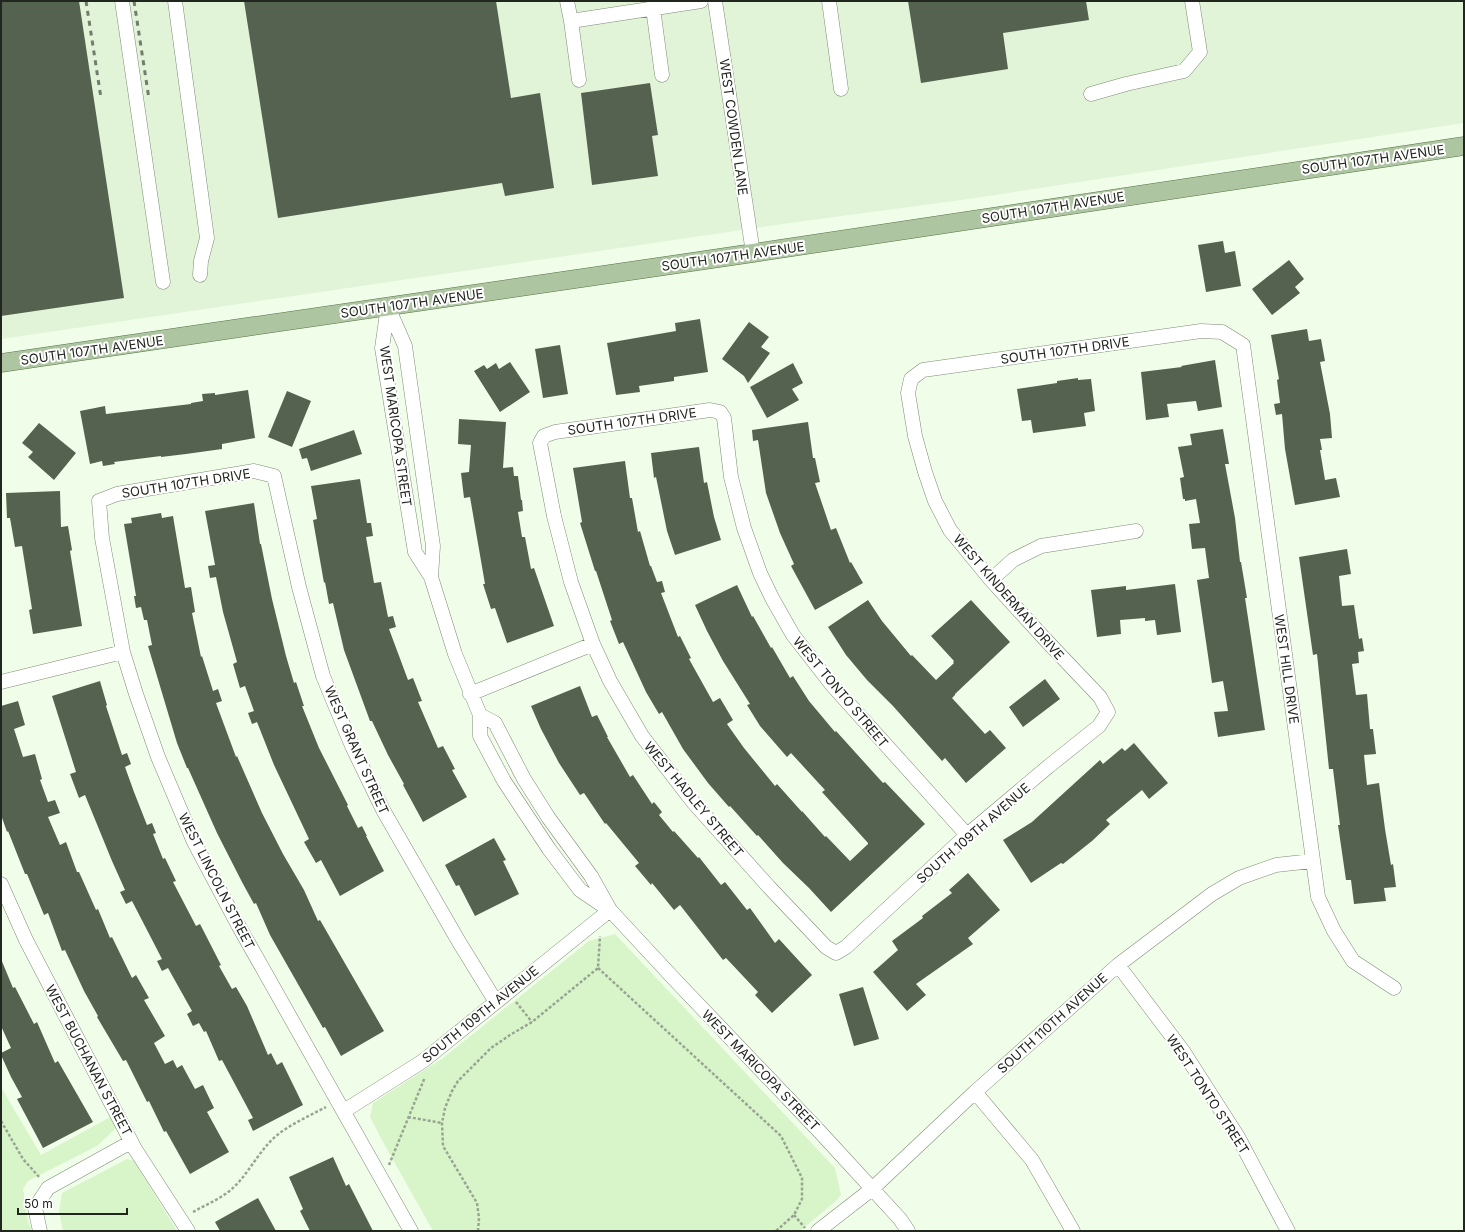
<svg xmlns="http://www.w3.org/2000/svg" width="1465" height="1232" font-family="Inter,sans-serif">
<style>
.built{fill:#e1f4d8}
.green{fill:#d8f5c9}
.building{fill:#566250}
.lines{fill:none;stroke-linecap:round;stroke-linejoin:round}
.minor-casing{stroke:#7e8a77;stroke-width:15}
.major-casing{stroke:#597449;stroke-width:19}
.path{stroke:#9aa494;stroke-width:2.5;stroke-dasharray:3 2;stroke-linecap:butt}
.minor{stroke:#fff;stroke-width:14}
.major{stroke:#adc5a0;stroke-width:18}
.rail{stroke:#737c6e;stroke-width:3;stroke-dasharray:5 5;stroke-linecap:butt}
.labels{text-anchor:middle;stroke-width:4;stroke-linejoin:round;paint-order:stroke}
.street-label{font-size:13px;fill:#21261e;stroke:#fff}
</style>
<rect width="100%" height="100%" fill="#f0fee9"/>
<path class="built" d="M1,1H1464V123L976,198L783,224L1,339Z"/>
<path class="green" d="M615,934L835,1168L841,1195L837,1200L800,1231H433L383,1142L370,1117L373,1103L443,1058L589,941Z
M1,1087L41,1155L112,1116L116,1128L97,1146L28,1181L23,1189L28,1221L32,1231H1Z
M127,1159L134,1161L177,1231H63L59,1212L62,1193Z"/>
<path class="building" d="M1,1H79L124,298L1,316Z
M244,1H496L511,98L540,93L554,188L505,196L502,183L278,218Z
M908,1H1086L1089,20L1003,33L1008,69L921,83Z
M650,83L658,135L652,136L658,176L592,185L581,93Z
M1223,241L1225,253L1235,251L1241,286L1206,292L1198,245Z
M1289,260L1304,279L1295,287L1300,293L1272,315L1252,289Z
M700,319L708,372L674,377V381L639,386L640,392L616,395L607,343L676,331L675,323Z
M749,322L769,337L761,347L770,353L748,383L744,376L722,359Z
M1307,329L1309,341L1321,339L1325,361L1320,362L1330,414L1332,438L1320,439L1322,450H1320L1325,480L1336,478L1340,497L1295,505L1285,449L1282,414L1276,415L1274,404L1280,403L1277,380L1279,379L1271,335Z
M560,345L568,394L543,398L535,349Z
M1215,360L1222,407L1198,411L1196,401L1167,404L1169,417L1146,420L1141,372L1182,367L1181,366Z
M510,362L530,392L500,412L474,371L484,365L487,369L496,363L499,369Z
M793,363L803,383L792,389L799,400L767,418L750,387Z
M1078,378V380L1091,379L1095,411L1084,413L1086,426L1033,433L1031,420L1022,421L1017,389L1057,383V381Z
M248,390L255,438L222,444V449L186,454L161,457V456L114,462L115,464L103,466L102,461L90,464L80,411L105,406L106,414L191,404V403L203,401L202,394L215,393V395Z
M287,391L311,401L292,447L268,437Z
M459,419L506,422L503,468L513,467L514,476H518L521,500H522L523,511L518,512L522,537H525L531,569L534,568L554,626L507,643L495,608L491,609L483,584H485L470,497L464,498L461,473L469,472L471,445L458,444Z
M808,422L813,458H815L820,482L815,483L831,530L836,528L850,563L851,562L863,583L815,610L791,566L794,564L780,533L766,493L758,440L753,441L752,430Z
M39,423L76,453L54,480L28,457L33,452L22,443Z
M1223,429L1229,464H1225L1235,518L1240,562H1241L1247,598H1245L1265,730L1218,737L1214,712L1228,711L1223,681L1212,683L1197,580L1209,578L1205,548L1192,549L1189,524L1200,523L1196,499L1185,501V499H1183L1180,478L1184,477L1178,447L1192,445L1190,434Z
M354,430L362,454L311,471L307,458L302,459L299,449Z
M699,447L704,483L707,482L714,517L721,540L675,555L667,531L656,477L654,478L651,453Z
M625,461L630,498H632L638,532L640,531L650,566H651L657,582L662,581L665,592L661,593L678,637L680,636L691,658L689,659L713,702L720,698L733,720L727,724L744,748L775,786L777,784L802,812V811L825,837L826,836L850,861L868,844V843L822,792L825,790L791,753L787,757L760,726L747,705L750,704L723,661L707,631L695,605L737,585L752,617L753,616L771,648L772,647L790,678L793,676L809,701L835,732L836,731L883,783L885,782L925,824L831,912L809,888L783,863L758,835L757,836L730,806L729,807L708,783L683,749L662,712L659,714L646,692L623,642L619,644L610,621L612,620L596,571H595L580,523L582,522L573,468Z
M360,479L367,523H371L373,536L366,537L374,583L381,582L388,617L393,616L396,627L389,629L408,680L413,678L422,701L418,702L438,748L443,746L455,769L452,770L467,797L423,822L403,785L404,784L388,755L372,721H370L344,650L333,603L329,604L325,582L324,583L313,520L317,519L311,486Z
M60,491L61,527L68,526L72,550L70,551L82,626L33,634L29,610L32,609L22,546L15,547L10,518H7L6,493Z
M254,503L260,544H261L272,599L286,656L294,683L296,682L304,706H302L319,748L348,805L347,806L358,828L362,826L367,836H366L384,871L340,896L321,860L316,863L304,842L309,839L274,765L257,722L252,724L248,713L254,711L245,686L240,688L233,664L237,662L223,612L216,577L210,578L208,566L215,565L205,511Z
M161,513L162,518L173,516L185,588L191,587L195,612L192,613L201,657L202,656L213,691L218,689L222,701L216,703L236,757L237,756L262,813L283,854L304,890L318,921L320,920L384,1031L341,1056L325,1027L323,1028L270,935L256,903L254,904L242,882L217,833L188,768H187L177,743L148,646L152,645L147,620H144L141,607L136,608L134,596H136L124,524L132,523L131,518Z
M1347,549L1351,574L1339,576L1342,606L1354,605L1359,639L1362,638L1364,651L1358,652L1359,663L1352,664L1356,695L1367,694L1370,729H1373L1376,754L1364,755L1367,785L1379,783L1385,829L1391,865L1393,864L1396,887L1384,888L1386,901L1354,904L1351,880H1346L1338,825H1340L1333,769H1329L1317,654L1313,655L1299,557Z
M1175,584L1181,632L1157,635L1155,620L1145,621V618L1120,620L1121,634L1097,637L1091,590L1126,586V590Z
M868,600L882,621L911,656L912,655L936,680L954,663L953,662L954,661L931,636L971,600L1010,642L955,694V695L952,698L985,734L990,730L1006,748L966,783L945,758L942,761L893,706L867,680L846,655L828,627Z
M1045,679L1060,699L1023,727L1009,707Z
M100,681L107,705L106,706L122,755L127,753L131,764L125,767L134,792L147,825L152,823L156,833L153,834L163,859L165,858L176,881L173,882L196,926L200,924L221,965L219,966L232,989L236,987L247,1006L268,1055L271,1053L277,1065L282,1062L303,1105L253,1131L248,1120L253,1118L222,1060L219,1061L206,1031L204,1032L199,1023L193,1026L187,1014L192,1011L168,968L162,971L157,961L162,959L132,901L126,904L120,892L125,890L112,861L85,795L79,798L70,774L76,772L52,696Z
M580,686L592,717L597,715L608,737H607L630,777L633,775L652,804L654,802L662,812L659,815L673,832L674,831L698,858L699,857L721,885L725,882L747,910L750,908L775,943L779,939L812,975L772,1013L755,995L758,992L726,958L723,960L680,905L674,910L652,883L651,885L635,866L639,863L606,823L605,824L584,793L580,795L559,763L541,729L531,706Z
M18,701L25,725L14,729L23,757L35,754L42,779L40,780L48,802L55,800L60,813L48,817L60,845L66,842L77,872H79L96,910L98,909L110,938L112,937L132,978L136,975L149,998L144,1000L165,1036L154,1043L165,1064L173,1060L177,1068L182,1065L195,1089L203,1085L214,1108L207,1112L229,1152L190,1174L166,1131L164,1132L149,1101L147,1102L126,1060L123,1061L97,1017L98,1016L84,991L65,950L62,951L48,913L44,915L27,874H25L8,831L7,832L1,815V706Z
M1134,743L1168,783L1149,799L1142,790L1106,820L1110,824L1092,841L1063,864L1061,863L1031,883L1003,840L1032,822L1100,760L1103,764L1122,748L1125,751Z
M494,838L506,860L503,861L519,894L475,916L459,885L456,886L445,865Z
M968,873L1000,910L968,938L973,944L916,984L926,995L907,1011L873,972L898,950L892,941L923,918L922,916L952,893L949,890Z
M1,959L13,988L15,987L34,1024L37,1022L55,1063L58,1061L93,1122L43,1148L17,1099L22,1097L11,1077L1,1055V1053L11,1048L1,1026Z
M863,987L879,1039L854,1046L839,994Z
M333,1157L346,1186L349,1184L373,1231H310L300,1211L303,1209L289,1177Z
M258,1198L276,1231H220L215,1222Z"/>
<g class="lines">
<g class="minor-casing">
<path id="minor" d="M122,1L163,282
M175,1L207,238L201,261L200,275
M567,1L571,21L701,1
M715,1L753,253
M829,1L841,89
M653,8L662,75
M571,21L579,80
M1091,94L1126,84L1184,71L1200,52L1192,1
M388,306L382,348L415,552L431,577L455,654L480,715V736L504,781L549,849L580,890L608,909
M388,307L405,346L433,546L431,577
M991,580L1013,560L1041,546L1136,531
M1,682L123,652
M470,694L593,644
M480,715L495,723L524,779L548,817L591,876L610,910L675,980L820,1132L900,1219L908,1231
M967,835L832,685L793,635L772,598L760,573L744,528L731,477L724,418L720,412L710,410L555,432L544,436L540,443L554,516L571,582L593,644L610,681L642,736L693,802L769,887L826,947L836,953L846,947L967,835L1049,766L1099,726L1108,712L1100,697L1043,637L991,580L950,530L935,501L925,472L915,436L908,393L911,379L923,370L1201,331L1222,332L1243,345L1318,897L1334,931L1353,961L1394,988
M1,884L26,940L135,1149L188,1231
M1118,965L1183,1051L1238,1137L1288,1231
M975,1092L1032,1160L1073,1231
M344,1111L423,1061L610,910
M40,1231L35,1208L48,1188L131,1142
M411,1231L237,923L194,842L158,757L136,694L123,652L102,538L99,501L117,494L254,471L274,476L299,587L323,676L352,746L383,810L459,942L496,1002
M818,1231L872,1189L975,1092L1118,965L1212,894L1239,878L1276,865L1312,861"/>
</g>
<g class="major-casing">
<path id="major" d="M1,363L753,253L1464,146"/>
</g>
<path class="path" d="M598,968L781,1136L802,1178V1199L794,1215L776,1231
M516,1002L532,1022
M408,1117L442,1123
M1,1121L23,1159L40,1178
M389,1165L425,1077
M193,1212C207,1204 223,1198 235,1186C250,1171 259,1151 276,1136C291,1124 309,1116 326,1107
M794,1215L805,1228
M478,1231L479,1218L477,1203L443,1146L442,1123L445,1108L452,1091L458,1081L491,1048L510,1035L532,1022L598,968L600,936"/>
<use href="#minor" class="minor"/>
<use href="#major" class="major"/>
<path class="rail" d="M86,1L101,98
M134,1L149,99"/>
</g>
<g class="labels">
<g class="street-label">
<text transform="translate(734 127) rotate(82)" y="5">WEST COWDEN LANE</text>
<text transform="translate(1373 159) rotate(-8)" y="5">SOUTH 107TH AVENUE</text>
<text transform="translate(1053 207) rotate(-9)" y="5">SOUTH 107TH AVENUE</text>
<text transform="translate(733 256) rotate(-8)" y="5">SOUTH 107TH AVENUE</text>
<text transform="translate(412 303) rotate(-8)" y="5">SOUTH 107TH AVENUE</text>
<text transform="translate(92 350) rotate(-8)" y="5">SOUTH 107TH AVENUE</text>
<text transform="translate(1065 350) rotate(-8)" y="5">SOUTH 107TH DRIVE</text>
<text transform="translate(632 421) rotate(-8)" y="5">SOUTH 107TH DRIVE</text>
<text transform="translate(396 426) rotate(82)" y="5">WEST MARICOPA STREET</text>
<text transform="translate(186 483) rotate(-9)" y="5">SOUTH 107TH DRIVE</text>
<text transform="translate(1009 597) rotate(49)" y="5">WEST KINDERMAN DRIVE</text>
<text transform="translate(1287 669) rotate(82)" y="5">WEST HILL DRIVE</text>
<text transform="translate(841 692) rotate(50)" y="5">WEST TONTO STREET</text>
<text transform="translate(357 750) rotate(66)" y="5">WEST GRANT STREET</text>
<text transform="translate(694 799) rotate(50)" y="5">WEST HADLEY STREET</text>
<text transform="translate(973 833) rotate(-41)" y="5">SOUTH 109TH AVENUE</text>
<text transform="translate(217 881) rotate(63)" y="5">WEST LINCOLN STREET</text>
<text transform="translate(480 1014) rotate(-39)" y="5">SOUTH 109TH AVENUE</text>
<text transform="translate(1052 1023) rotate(-42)" y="5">SOUTH 110TH AVENUE</text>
<text transform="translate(89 1060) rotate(62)" y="5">WEST BUCHANAN STREET</text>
<text transform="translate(761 1070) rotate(46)" y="5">WEST MARICOPA STREET</text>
<text transform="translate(1208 1094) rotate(57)" y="5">WEST TONTO STREET</text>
</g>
</g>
<rect width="1465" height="1232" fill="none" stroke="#21261e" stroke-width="4"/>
<path d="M18 1208v6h109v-6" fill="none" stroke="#21261e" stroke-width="2"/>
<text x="24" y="1208" font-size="12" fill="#21261e" stroke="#ffffff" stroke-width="3" paint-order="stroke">50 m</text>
</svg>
